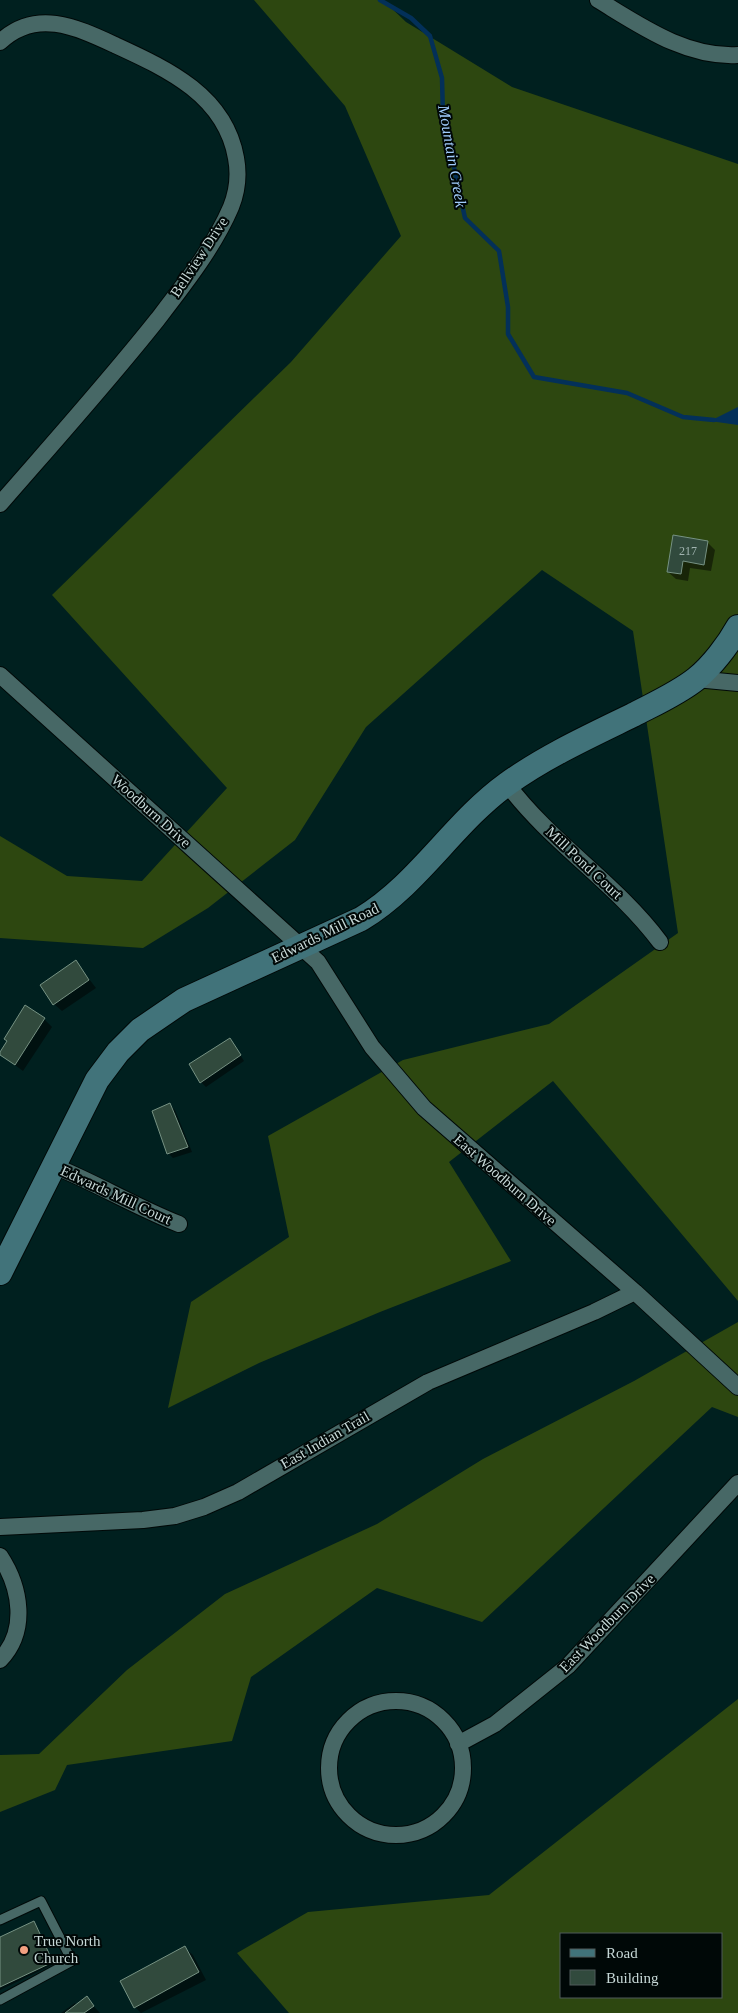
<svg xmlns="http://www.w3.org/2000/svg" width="738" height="2013" font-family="Georgia,serif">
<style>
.forest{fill:#2d4710;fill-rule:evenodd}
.water{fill:#033059}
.shadow{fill:#0007}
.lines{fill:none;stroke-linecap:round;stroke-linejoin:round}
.stream{stroke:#033059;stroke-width:4.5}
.building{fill:#314a3d;stroke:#769283}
.lane-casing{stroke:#000908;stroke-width:11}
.street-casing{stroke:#000908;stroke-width:18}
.secondary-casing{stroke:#000908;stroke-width:26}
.lane{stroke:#476866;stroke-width:9}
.street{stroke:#476866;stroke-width:16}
.secondary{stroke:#41737a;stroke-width:24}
.poi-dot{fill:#f2a081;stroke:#000807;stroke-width:2}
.labels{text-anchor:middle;stroke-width:4;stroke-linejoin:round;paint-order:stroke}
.number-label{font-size:12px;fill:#a1b4b0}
.street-label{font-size:15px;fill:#c6d8d7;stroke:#000807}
.poi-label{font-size:15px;fill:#c6d8d7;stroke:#000807;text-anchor:start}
.water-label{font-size:16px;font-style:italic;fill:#a1cdfd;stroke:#000807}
</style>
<rect width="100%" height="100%" fill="#00201f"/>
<path class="forest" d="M254,0H383L406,22L512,87L738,164V1301L553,1081L449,1162L511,1261L380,1312L259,1363L168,1408L191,1302L289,1237L268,1136L403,1060L549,1024L678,933L633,631L542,570L366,727L295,840L208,908L143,948L0,938V836L67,876L142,881L227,788L52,595L291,362L401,236L345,106Z
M738,1322V1417L712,1407L482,1622L377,1588L251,1677L232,1741L67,1765L55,1790L0,1812V1755L39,1754L127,1670L225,1594L377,1524L483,1459L634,1381Z
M738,1699V2013H289L237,1953L308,1912L489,1895ZM562,1934H722V1997H562Z"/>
<path class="water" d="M738,407V425L710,421Z"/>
<path class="shadow" d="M707,542L715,550L711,571L690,568L688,581L676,579L668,572Z
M76,962L96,988L62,1011L54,1004Z
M44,1019L52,1027L23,1071L0,1054Z
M234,1045L244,1061L206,1087L201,1082Z
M170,1105L175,1110L192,1152L173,1158L168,1153Z
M36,1925L54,1964L0,1990V1939Z
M185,1948L193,1955L206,1980L141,2013L135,2007Z
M86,1998L100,2013H61L75,2003L77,2005Z"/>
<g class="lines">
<path class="stream" d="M380,0L411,18L430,36L442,78L443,117L465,218L499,251L508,307V334L534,377L627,393L683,417L714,420"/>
</g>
<path class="building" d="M673,535L708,541L704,565L683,561L681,574L667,572Z
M76,960L89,980L53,1005L40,985Z
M25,1005L45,1018L15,1065L0,1055V1052L7,1041L4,1039Z
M230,1038L241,1055L200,1083L189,1064Z
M170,1103L188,1147L167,1154L152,1111Z
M34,1921L53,1962L0,1987V1937Z
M185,1946L199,1972L134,2008L120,1981Z
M87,1996L94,2006L84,2013H65Z"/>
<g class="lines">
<g class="lane-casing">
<path id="lane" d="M0,1920L41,1901L72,1961L0,2000"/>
</g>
<g class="street-casing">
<path id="street" d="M598,0C641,26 686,58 738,55
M0,42C36,8 76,27 115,45C167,69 225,95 236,158C239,174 237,192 231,207C214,247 184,285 157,320C107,383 53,443 0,504
M0,675L318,962L372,1047L424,1108L635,1292L738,1387
M696,679L738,683
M507,784C551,843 616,883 660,942
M54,1166C96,1183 136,1207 179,1224
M0,1527L143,1520L175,1516L204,1507L238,1492L428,1382L594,1312L635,1292
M0,1556C21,1588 28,1631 0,1660
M329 1768a67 67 0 1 1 134 0a67 67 0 1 1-134 0Z
M458,1744L495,1724L568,1666L738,1483"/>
</g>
<g class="secondary-casing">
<path id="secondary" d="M0,1273L97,1080L118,1052L140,1030L184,1000L361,919C419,884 453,823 507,784C546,756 590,736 633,715C654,704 677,694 696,679C712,666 728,645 738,627"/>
</g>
<use href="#lane" class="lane"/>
<use href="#street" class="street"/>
<use href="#secondary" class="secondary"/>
</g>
<circle class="poi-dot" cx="24" cy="1950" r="5"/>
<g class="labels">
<g class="number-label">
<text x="688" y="555">217</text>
</g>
<g class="street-label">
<text transform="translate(199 257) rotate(-57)" y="5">Bellview Drive</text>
<text transform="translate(151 811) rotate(42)" y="5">Woodburn Drive</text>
<text transform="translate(584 863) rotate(43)" y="5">Mill Pond Court</text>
<text transform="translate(325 933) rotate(-26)" y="5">Edwards Mill Road</text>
<text transform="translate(505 1180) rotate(41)" y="5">East Woodburn Drive</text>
<text transform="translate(116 1195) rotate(25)" y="5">Edwards Mill Court</text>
<text transform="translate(325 1440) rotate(-30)" y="5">East Indian Trail</text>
<text transform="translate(607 1623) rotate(-46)" y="5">East Woodburn Drive</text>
</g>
<g class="poi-label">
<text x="34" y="1946">True North<tspan x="34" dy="17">Church</tspan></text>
</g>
<g class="water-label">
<text transform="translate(453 156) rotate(80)" y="6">Mountain Creek</text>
</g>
</g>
<rect x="560" y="1933" width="162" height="65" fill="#000807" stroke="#4f5b5a"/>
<rect x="570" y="1949" width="25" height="8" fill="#41737a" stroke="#4f5b5a"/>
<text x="606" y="1958" font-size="15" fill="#c6d8d7">Road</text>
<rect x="570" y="1970" width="25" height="15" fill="#314a3d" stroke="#4f5b5a"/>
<text x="606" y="1983" font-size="15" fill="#c6d8d7">Building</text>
</svg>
